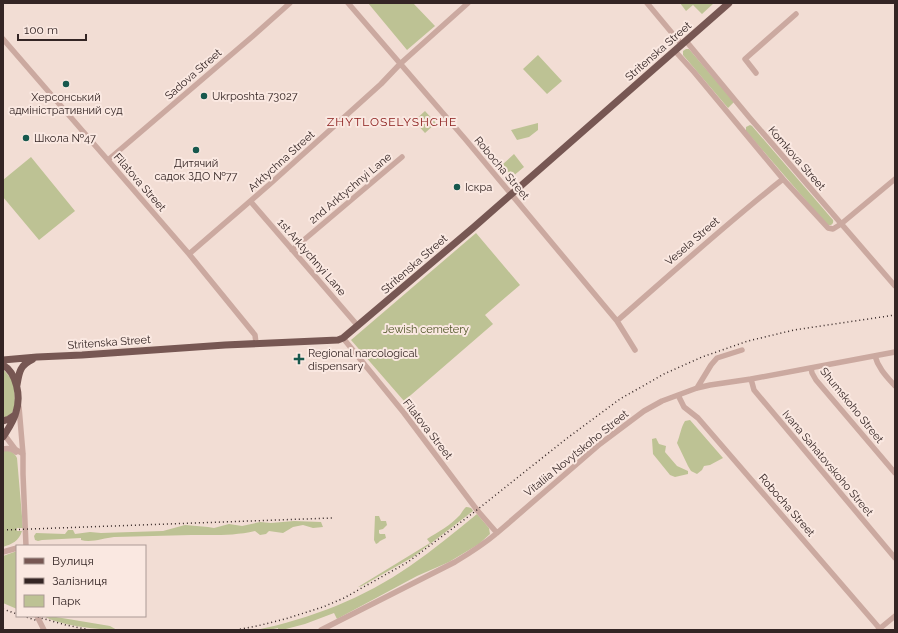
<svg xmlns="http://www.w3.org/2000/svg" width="898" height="633" font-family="Raleway,sans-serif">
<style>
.green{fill:#bdc294}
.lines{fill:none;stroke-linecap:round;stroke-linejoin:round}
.minor{stroke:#cba9a0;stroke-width:5.5}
.major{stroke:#775753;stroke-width:7}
.rail{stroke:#342524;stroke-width:1.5;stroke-dasharray:1 3;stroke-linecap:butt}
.poi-dot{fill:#17584d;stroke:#fae8e1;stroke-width:1.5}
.labels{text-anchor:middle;stroke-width:4;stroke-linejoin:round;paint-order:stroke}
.street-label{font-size:11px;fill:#342524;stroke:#fae8e1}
.poi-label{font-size:11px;fill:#342524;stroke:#fae8e1;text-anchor:start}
.park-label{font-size:11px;fill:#4e5426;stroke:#fae8e1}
.neighbourhood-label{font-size:12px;letter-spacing:1px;fill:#881817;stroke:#fae8e1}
</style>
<rect width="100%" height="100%" fill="#f2ddd4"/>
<path class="green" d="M368,3H413L435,26L407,50Z
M680,3H714L702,14L693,5L686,11Z
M686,49H689L734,102L728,108L683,55V51Z
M538,55L562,81L547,94L523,69Z
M425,111L436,123L425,133L414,121Z
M538,123V130L529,137L517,140L511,130Z
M750,125L752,126L833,220C834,224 831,226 827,225L746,131V127Z
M514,154L524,167L512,177L502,165Z
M31,157L75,211L39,240L3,197V180Z
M476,233L520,285L485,315L493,324L404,401L351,340Z
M3,369L14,382L15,405L12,413L3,419Z
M690,420L723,458L710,465L704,466L702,470L697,474L691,471L688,466L677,443C680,436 681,427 685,421Z
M656,438L659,444L666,446L665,452L677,466L688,471V474L675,477L670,475L653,454L652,439Z
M3,451C10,450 14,452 17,458L23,528H17V531H22C19,541 12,544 3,547Z
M466,507C470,507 472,508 473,511L413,557L362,586L358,587L430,543L427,539C438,532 451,525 460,515C462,512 463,510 466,507Z
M477,514L489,528L490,534L479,544L449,562L417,576L337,619L334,613L305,624L282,630H278V628L269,630H256C310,619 364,598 410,566C433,550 455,532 477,514Z
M375,516H379L381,521H386L387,525L383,529L379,530V533L380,534H385L386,538L380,541L378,543L376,544L374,540Z
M294,521L321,522L323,527L313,528L303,525L293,527L283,533L269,531L266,534L260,535L255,531C234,536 213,535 191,535C166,536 140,536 114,537C104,538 91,543 81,540V538L42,540L38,541L35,540L34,536L36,533L65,534L68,530H73L75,534L90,532L101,533L163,531L185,525L208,527L214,528L229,524L242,526L260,522L271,523Z
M17,551V609L3,603V556Z
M44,616H50L110,626L117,630C100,630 57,625 44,616Z"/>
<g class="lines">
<path class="minor" d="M348,3L466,140L617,321L635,350
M647,3L682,45
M3,39L189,254L255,335L256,343
M686,41L749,117L895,286
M675,51L694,72L783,179L828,228L833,229L841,224L895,179
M756,73L745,59L796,14
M108,160L253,36L290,3
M251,202L358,326
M292,250L402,157
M189,254L270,184L381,84L400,64L468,3
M617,321C672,273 726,224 783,179
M343,338L404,413L477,510L497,533
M875,356C878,368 887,377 895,386
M811,368L812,373L816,380L895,473
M751,379L754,390L895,558
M697,388L711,365L717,358L742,350
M678,395L684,407L698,418L881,630
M19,407L23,454V474L26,546
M3,433L15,449L23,454
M3,449C8,448 12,448 16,452
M3,552L17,548
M37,616L44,630
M321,630L455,562C470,553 484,544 497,533L600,444L644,411L662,401L697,388L710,385L751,379L895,352
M878,630L895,616"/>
<path class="major" d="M3,360L37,357L82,355L225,345L338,340L343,338L474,227L729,3
M3,365C17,373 21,397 16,412C14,421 8,429 3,437
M17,385C19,372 20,365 33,359
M3,421L9,419L15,415"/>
<path class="rail" d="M3,530L332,518
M3,609L17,614
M23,616L38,621
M34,616L66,625L90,630
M3,627L6,630
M236,630L257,626L285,619L323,607L344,598L408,562L473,513L566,439L620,399L664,374L702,357L748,341L794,330L895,315"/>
</g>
<g class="poi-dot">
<circle cx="66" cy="84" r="4"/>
<circle cx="204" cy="96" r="4"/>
<circle cx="26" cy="138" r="4"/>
<circle cx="196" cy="150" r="4"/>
<circle cx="457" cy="187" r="4"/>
<path d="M297 353h4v4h4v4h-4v4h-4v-4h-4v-4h4z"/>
</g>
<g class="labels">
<g class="street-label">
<text transform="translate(658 51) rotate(-41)" y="4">Stritenska Street</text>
<text transform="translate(193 74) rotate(-41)" y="4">Sadova Street</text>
<text transform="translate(797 158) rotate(49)" y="4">Komkova Street</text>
<text transform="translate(281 161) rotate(-42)" y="4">Arktychna Street</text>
<text transform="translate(502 168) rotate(50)" y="4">Robocha Street</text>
<text transform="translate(140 182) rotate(49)" y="4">Filatova Street</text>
<text transform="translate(350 188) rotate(-40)" y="4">2nd Arktychnyi Lane</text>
<text transform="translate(692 241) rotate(-41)" y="4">Vesela Street</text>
<text transform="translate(312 257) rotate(49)" y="4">1st Arktychnyi Lane</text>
<text transform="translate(414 264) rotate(-41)" y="4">Stritenska Street</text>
<text transform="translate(109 342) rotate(-4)" y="4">Stritenska Street</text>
<text transform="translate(852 405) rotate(51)" y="4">Shumskoho Street</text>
<text transform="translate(428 429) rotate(52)" y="4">Filatova Street</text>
<text transform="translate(576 453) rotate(-39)" y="4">Vitaliia Novytskoho Street</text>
<text transform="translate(828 463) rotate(50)" y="4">Ivana Sahatovskoho Street</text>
<text transform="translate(787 505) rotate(49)" y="4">Robocha Street</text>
</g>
<g class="poi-label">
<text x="212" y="100">Ukrposhta 73027</text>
<text x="66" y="101" text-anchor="middle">Херсонський<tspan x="66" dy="13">адміністративний суд</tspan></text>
<text x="34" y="142">Школа №47</text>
<text x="196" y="167" text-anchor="middle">Дитячий<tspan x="196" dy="13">садок ЗДО №77</tspan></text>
<text x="465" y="191">Іскра</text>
<text x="308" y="357">Regional narcological<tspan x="308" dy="13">dispensary</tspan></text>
</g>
<g class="park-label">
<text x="426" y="333">Jewish cemetery</text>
</g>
<g class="neighbourhood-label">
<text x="392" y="126">ZHYTLOSELYSHCHE</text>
</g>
</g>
<rect width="898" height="633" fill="none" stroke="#342524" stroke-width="8"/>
<rect x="16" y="545" width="130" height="72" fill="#fae8e1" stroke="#ab9a95"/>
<rect x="24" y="558" width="20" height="6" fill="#775753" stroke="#ab9a95"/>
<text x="52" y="565" font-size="12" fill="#342524">Вулиця</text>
<rect x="24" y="578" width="20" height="6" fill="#342524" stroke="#ab9a95"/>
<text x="52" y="585" font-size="12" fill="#342524">Залізниця</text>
<rect x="24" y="595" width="20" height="12" fill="#bdc294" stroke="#ab9a95"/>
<text x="52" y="605" font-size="12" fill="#342524">Парк</text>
<path d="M18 34v6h68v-6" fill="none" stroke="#342524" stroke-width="2"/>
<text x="24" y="34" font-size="12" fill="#342524" stroke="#fae8e1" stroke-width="3" paint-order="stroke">100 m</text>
</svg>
